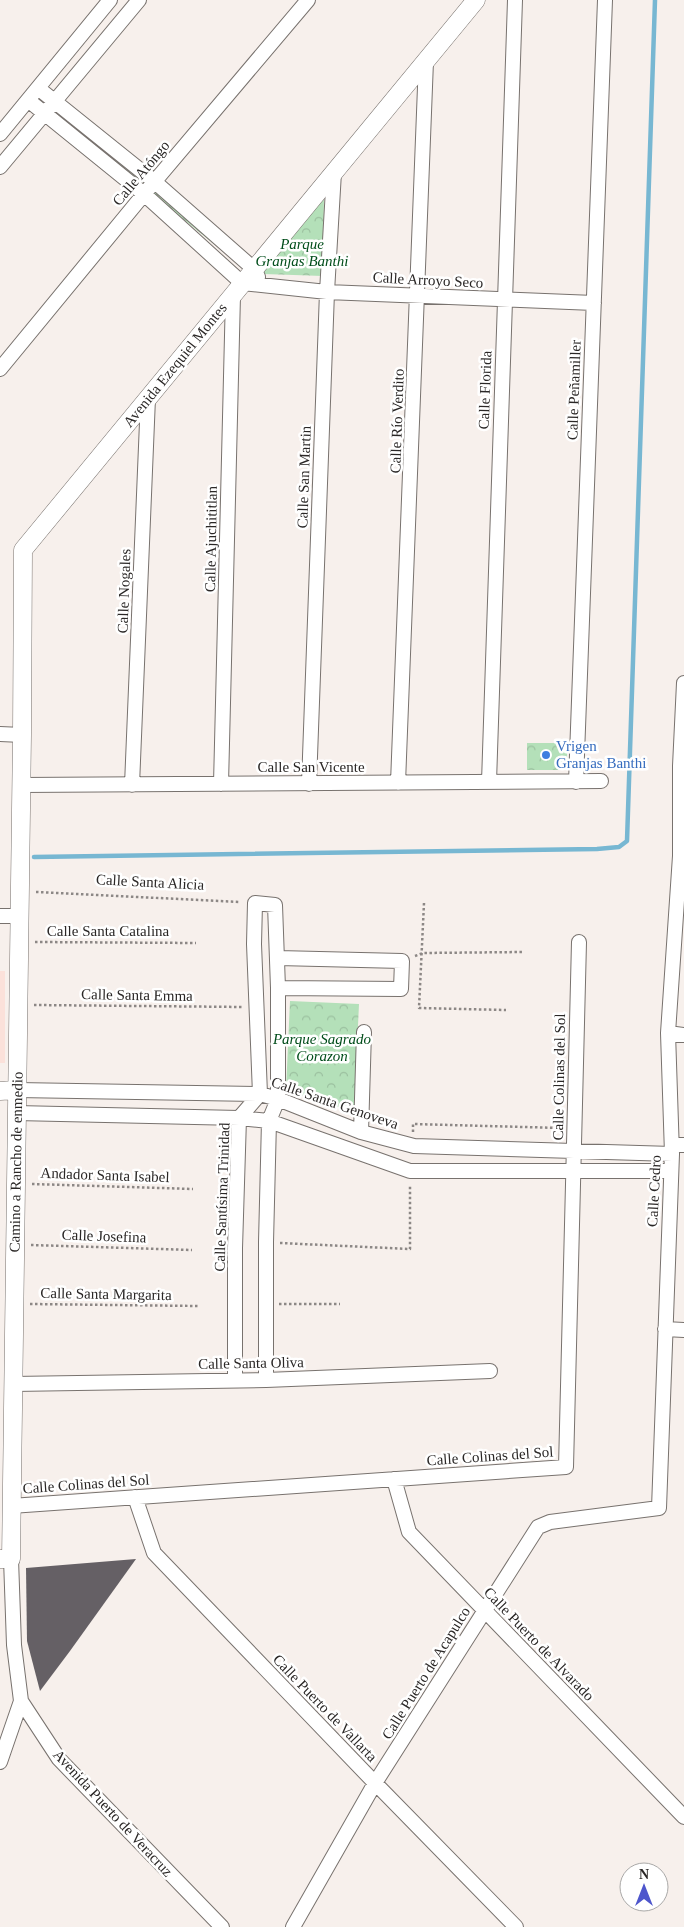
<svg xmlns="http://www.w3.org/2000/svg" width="684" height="1927" font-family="Georgia,serif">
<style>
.commercial{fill:#fbe1da}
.forest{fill:url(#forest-firs)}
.park{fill:url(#park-crowns)}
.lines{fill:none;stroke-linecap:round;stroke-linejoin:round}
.stream{stroke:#77b7d2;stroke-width:4.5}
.building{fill:#656065}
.minor-casing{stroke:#78726e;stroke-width:16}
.tertiary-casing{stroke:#78726e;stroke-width:19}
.path{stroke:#8c8785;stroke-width:2.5;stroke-dasharray:2.5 2.5;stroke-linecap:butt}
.minor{stroke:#fff;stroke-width:14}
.tertiary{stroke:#fff;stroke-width:18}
.shop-dot{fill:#3f7fe0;stroke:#fff;stroke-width:2}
.labels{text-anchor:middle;stroke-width:5;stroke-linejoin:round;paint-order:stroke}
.street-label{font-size:15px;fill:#2a2726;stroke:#fff}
.park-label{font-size:15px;font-style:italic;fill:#004d1a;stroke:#fff}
.shop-label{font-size:15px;fill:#366cbe;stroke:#fff;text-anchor:start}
</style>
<defs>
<pattern id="forest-firs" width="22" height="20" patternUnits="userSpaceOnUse" patternTransform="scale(1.25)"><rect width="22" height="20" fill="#b4e0b9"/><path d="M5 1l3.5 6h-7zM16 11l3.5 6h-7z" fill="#9bc09f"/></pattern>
<pattern id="park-crowns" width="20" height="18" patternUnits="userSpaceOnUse" patternTransform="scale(1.25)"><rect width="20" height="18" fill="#b4e0b9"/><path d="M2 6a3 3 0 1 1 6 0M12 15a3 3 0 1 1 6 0" fill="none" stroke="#9bc09f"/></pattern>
</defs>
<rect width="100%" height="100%" fill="#f7f0ec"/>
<path class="commercial" d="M0,971H5V1063H0Z"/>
<path class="forest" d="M58,109L239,257L237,263L55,114Z"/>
<path class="park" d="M324,195L323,276L264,274L261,270Z
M527,743H567V770H527Z
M290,1001L359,1004L354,1112L286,1090Z"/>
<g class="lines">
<path class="stream" d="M34,857L597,849L619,847L627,841L655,0"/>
</g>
<path class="building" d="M136,1559L70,1651L40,1691L27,1641L26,1568Z"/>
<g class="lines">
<g class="minor-casing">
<path id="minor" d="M38,88L155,182L254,269L258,277
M28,100L144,194L242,283L327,292L594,303
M0,134L110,0
M0,167L139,0
M0,369L144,194L308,0
M0,734L22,735
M489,782L515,0
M576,782L605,0
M398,783L426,61
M221,784L233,295
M309,784L327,292L334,172
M21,785L601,781
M132,785L148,398
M0,916H18
M278,958L402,961L401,989L278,988
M668,1033L684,1035
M17,1090L260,1094L278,1099L361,1132L414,1146L672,1154
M16,1113L239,1118L269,1121L410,1171H670
M361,1132L364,1032
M672,1144L684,1145
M665,1329L684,1330
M235,1380V1248L239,1118L260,1094L254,944L255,903L275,905L278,988V1099L269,1121L266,1242V1380
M13,1384L266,1380L490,1371
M394,1479L409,1532L684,1817
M135,1497L154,1553L375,1783L516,1927
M11,1506L566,1467L579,942
M11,1559L14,1645L21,1701L59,1759L222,1927
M0,1762L21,1701
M293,1927L375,1783L538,1527L550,1522L659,1508L672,1154L668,1033L680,856V766L684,683"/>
</g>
<g class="tertiary-casing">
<path id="tertiary" d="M0,1091L17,1090
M0,1559H11L22,735L23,550L476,0"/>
</g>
<path class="path" d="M36,892L240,902
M424,903L419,1008L506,1010
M35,942L196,943
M415,956L423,953L524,952
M34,1005L244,1007
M413,1132V1124L561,1128
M32,1184L193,1189
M280,1243L410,1249V1185
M31,1245L192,1250
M30,1304L198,1306
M279,1304H340"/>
<use href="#minor" class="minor"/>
<use href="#tertiary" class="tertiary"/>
</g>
<circle class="shop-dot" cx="546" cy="755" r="5"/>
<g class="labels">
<g class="street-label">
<text transform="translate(141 173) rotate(-50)" y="5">Calle Atóngo</text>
<text transform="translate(428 280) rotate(3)" y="5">Calle Arroyo Seco</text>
<text transform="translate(175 365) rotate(-51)" y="5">Avenida Ezequiel Montes</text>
<text transform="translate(485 390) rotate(-88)" y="5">Calle Florida</text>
<text transform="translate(574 390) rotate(-88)" y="5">Calle Peñamiller</text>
<text transform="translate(397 421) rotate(-88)" y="5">Calle Río Verdito</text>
<text transform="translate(304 477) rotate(-88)" y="5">Calle San Martin</text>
<text transform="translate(211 539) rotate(-89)" y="5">Calle Ajuchititlan</text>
<text transform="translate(124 591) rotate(-88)" y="5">Calle Nogales</text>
<text x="311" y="772">Calle San Vicente</text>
<text transform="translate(150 882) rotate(3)" y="5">Calle Santa Alicia</text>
<text x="108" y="936">Calle Santa Catalina</text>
<text transform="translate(137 995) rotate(1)" y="5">Calle Santa Emma</text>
<text transform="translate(559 1077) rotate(-89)" y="5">Calle Colinas del Sol</text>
<text transform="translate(335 1103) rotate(19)" y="5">Calle Santa Genoveva</text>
<text transform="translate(16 1162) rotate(-89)" y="5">Camino a Rancho de enmedio</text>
<text transform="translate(105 1175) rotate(2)" y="5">Andador Santa Isabel</text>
<text transform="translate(654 1191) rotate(-87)" y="5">Calle Cedro</text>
<text transform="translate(222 1197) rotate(-88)" y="5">Calle Santísima Trinidad</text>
<text transform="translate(104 1236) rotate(2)" y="5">Calle Josefina</text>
<text transform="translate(106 1294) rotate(1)" y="5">Calle Santa Margarita</text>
<text transform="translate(251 1363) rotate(-1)" y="5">Calle Santa Oliva</text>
<text transform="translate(490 1456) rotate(-4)" y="5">Calle Colinas del Sol</text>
<text transform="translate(86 1484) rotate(-4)" y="5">Calle Colinas del Sol</text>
<text transform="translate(539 1644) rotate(46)" y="5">Calle Puerto de Alvarado</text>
<text transform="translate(426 1673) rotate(-58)" y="5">Calle Puerto de Acapulco</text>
<text transform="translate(325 1708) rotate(46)" y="5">Calle Puerto de Vallarta</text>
<text transform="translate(113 1813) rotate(47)" y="5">Avenida Puerto de Veracruz</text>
</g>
<g class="park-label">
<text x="302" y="249">Parque<tspan x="302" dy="17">Granjas Banthi</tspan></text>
<text x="322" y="1044">Parque Sagrado<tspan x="322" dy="17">Corazon</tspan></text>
</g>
<g class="shop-label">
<text x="556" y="751">Vrigen<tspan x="556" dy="17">Granjas Banthi</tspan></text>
</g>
</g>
<g transform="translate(644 1887)"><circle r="24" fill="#ffffff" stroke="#aaa9a8"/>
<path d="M0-4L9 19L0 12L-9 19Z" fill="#4e56cc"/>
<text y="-8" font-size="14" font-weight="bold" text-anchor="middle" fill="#2a2726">N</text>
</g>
</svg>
